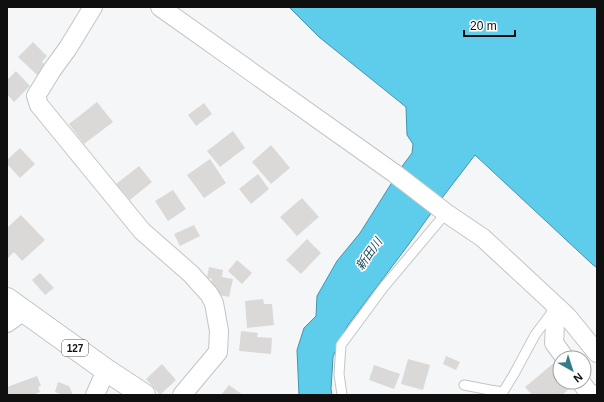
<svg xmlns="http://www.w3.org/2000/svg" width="604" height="402" font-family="Arial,'Noto Sans JP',sans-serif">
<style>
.water{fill:#5ecdec;stroke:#4694aa}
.building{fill:#dbd9d8}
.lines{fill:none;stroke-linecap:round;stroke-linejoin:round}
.lane-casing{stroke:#c2c4c5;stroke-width:11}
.street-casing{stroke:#c2c4c5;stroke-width:20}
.highway-casing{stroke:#c2c4c5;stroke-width:24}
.lane{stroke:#fff;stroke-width:9}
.street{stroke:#fff;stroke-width:18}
.highway{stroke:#fff;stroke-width:22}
.labels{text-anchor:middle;stroke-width:3;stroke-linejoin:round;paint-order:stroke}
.shield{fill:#fff;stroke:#575757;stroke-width:1}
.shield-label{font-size:10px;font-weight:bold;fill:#0f0f0f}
.water-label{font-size:12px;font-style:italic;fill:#194957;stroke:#fff}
</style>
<rect width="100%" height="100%" fill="#f5f6f7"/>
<path class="water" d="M289,7H597V268L592,264L475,155L445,194L406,248L348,325L339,342L333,357L331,389L332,395H299L297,350L304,328L316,316L317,296L337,261L360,233L403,165L412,153L413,144L407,135L406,107L319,37Z"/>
<path class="building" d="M33,42L47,56L42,62L46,66L37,75L18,57Z
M16,71L30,86L14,102L7,94V80Z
M97,102L113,122L84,144L69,124Z
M204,103L212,114L196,126L188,115Z
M233,131L245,148L220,167L207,151Z
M271,145L290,168L271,184L252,162Z
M20,148L35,164L20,178L7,164V160Z
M210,159L226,183L204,198L187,175Z
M139,166L152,182L130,200L116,184Z
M258,174L269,189L251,204L239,189Z
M173,190L186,209L168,221L155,201Z
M302,198L319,217L297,236L280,217Z
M21,215L45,240L22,261L14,252L7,259V228Z
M194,225L200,236L180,246L174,234Z
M307,239L321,253L301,274L286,260Z
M237,260L252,273L242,284L228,271Z
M209,267L223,270L222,277L233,279L229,297L209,293L212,279L207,278Z
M40,273L54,288L45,295L32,280Z
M263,299L264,304H272L274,325L247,328L245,301Z
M241,331L258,333L257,337L272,338L271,354L239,351Z
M446,356L460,362L456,370L443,364Z
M408,359L430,365L423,390L401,384Z
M555,362L560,368V382H572L574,385L562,395H532L525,387Z
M162,364L176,380L160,395L146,379Z
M374,365L400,374L394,389L369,380Z
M37,376L41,386L38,387L40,392L35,394L36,395H7V387Z
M58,382L69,386L73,395H59L60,394L55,392Z
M229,385L243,395H221Z"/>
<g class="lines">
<g class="lane-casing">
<path id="lane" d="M464,385L490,390L503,392L514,374L535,335L553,311
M342,395L339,374L341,345L383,288L446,213"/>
</g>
<g class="street-casing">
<path id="street" d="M93,7L68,48L52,70L36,96L39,105L142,231L191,274L209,294L214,303L219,331L218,352L182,395
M160,7L394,173L446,213L483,238L567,316L597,353
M556,306L554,343L565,358
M7,323L24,311
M581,382L588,392L594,395
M95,395L106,370"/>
</g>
<g class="highway-casing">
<path id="highway" d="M7,299L106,370L144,395"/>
</g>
<use href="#lane" class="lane"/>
<use href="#street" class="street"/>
<use href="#highway" class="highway"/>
</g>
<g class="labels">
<rect class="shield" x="62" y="340" width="26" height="16" rx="3"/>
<g class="shield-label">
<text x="75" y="352">127</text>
</g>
<g class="water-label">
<text transform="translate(369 254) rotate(-55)" y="4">新田川</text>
</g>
</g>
<rect width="604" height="402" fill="none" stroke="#0f0f0f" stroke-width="16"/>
<g transform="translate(572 370) rotate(141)"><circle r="19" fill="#ffffff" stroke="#9f9f9f"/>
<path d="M0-3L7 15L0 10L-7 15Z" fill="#367c88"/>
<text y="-6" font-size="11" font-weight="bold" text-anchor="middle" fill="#0f0f0f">N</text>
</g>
<path d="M464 30v6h51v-6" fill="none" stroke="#0f0f0f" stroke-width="2"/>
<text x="470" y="30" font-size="12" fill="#0f0f0f" stroke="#ffffff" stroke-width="3" paint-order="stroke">20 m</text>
</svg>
